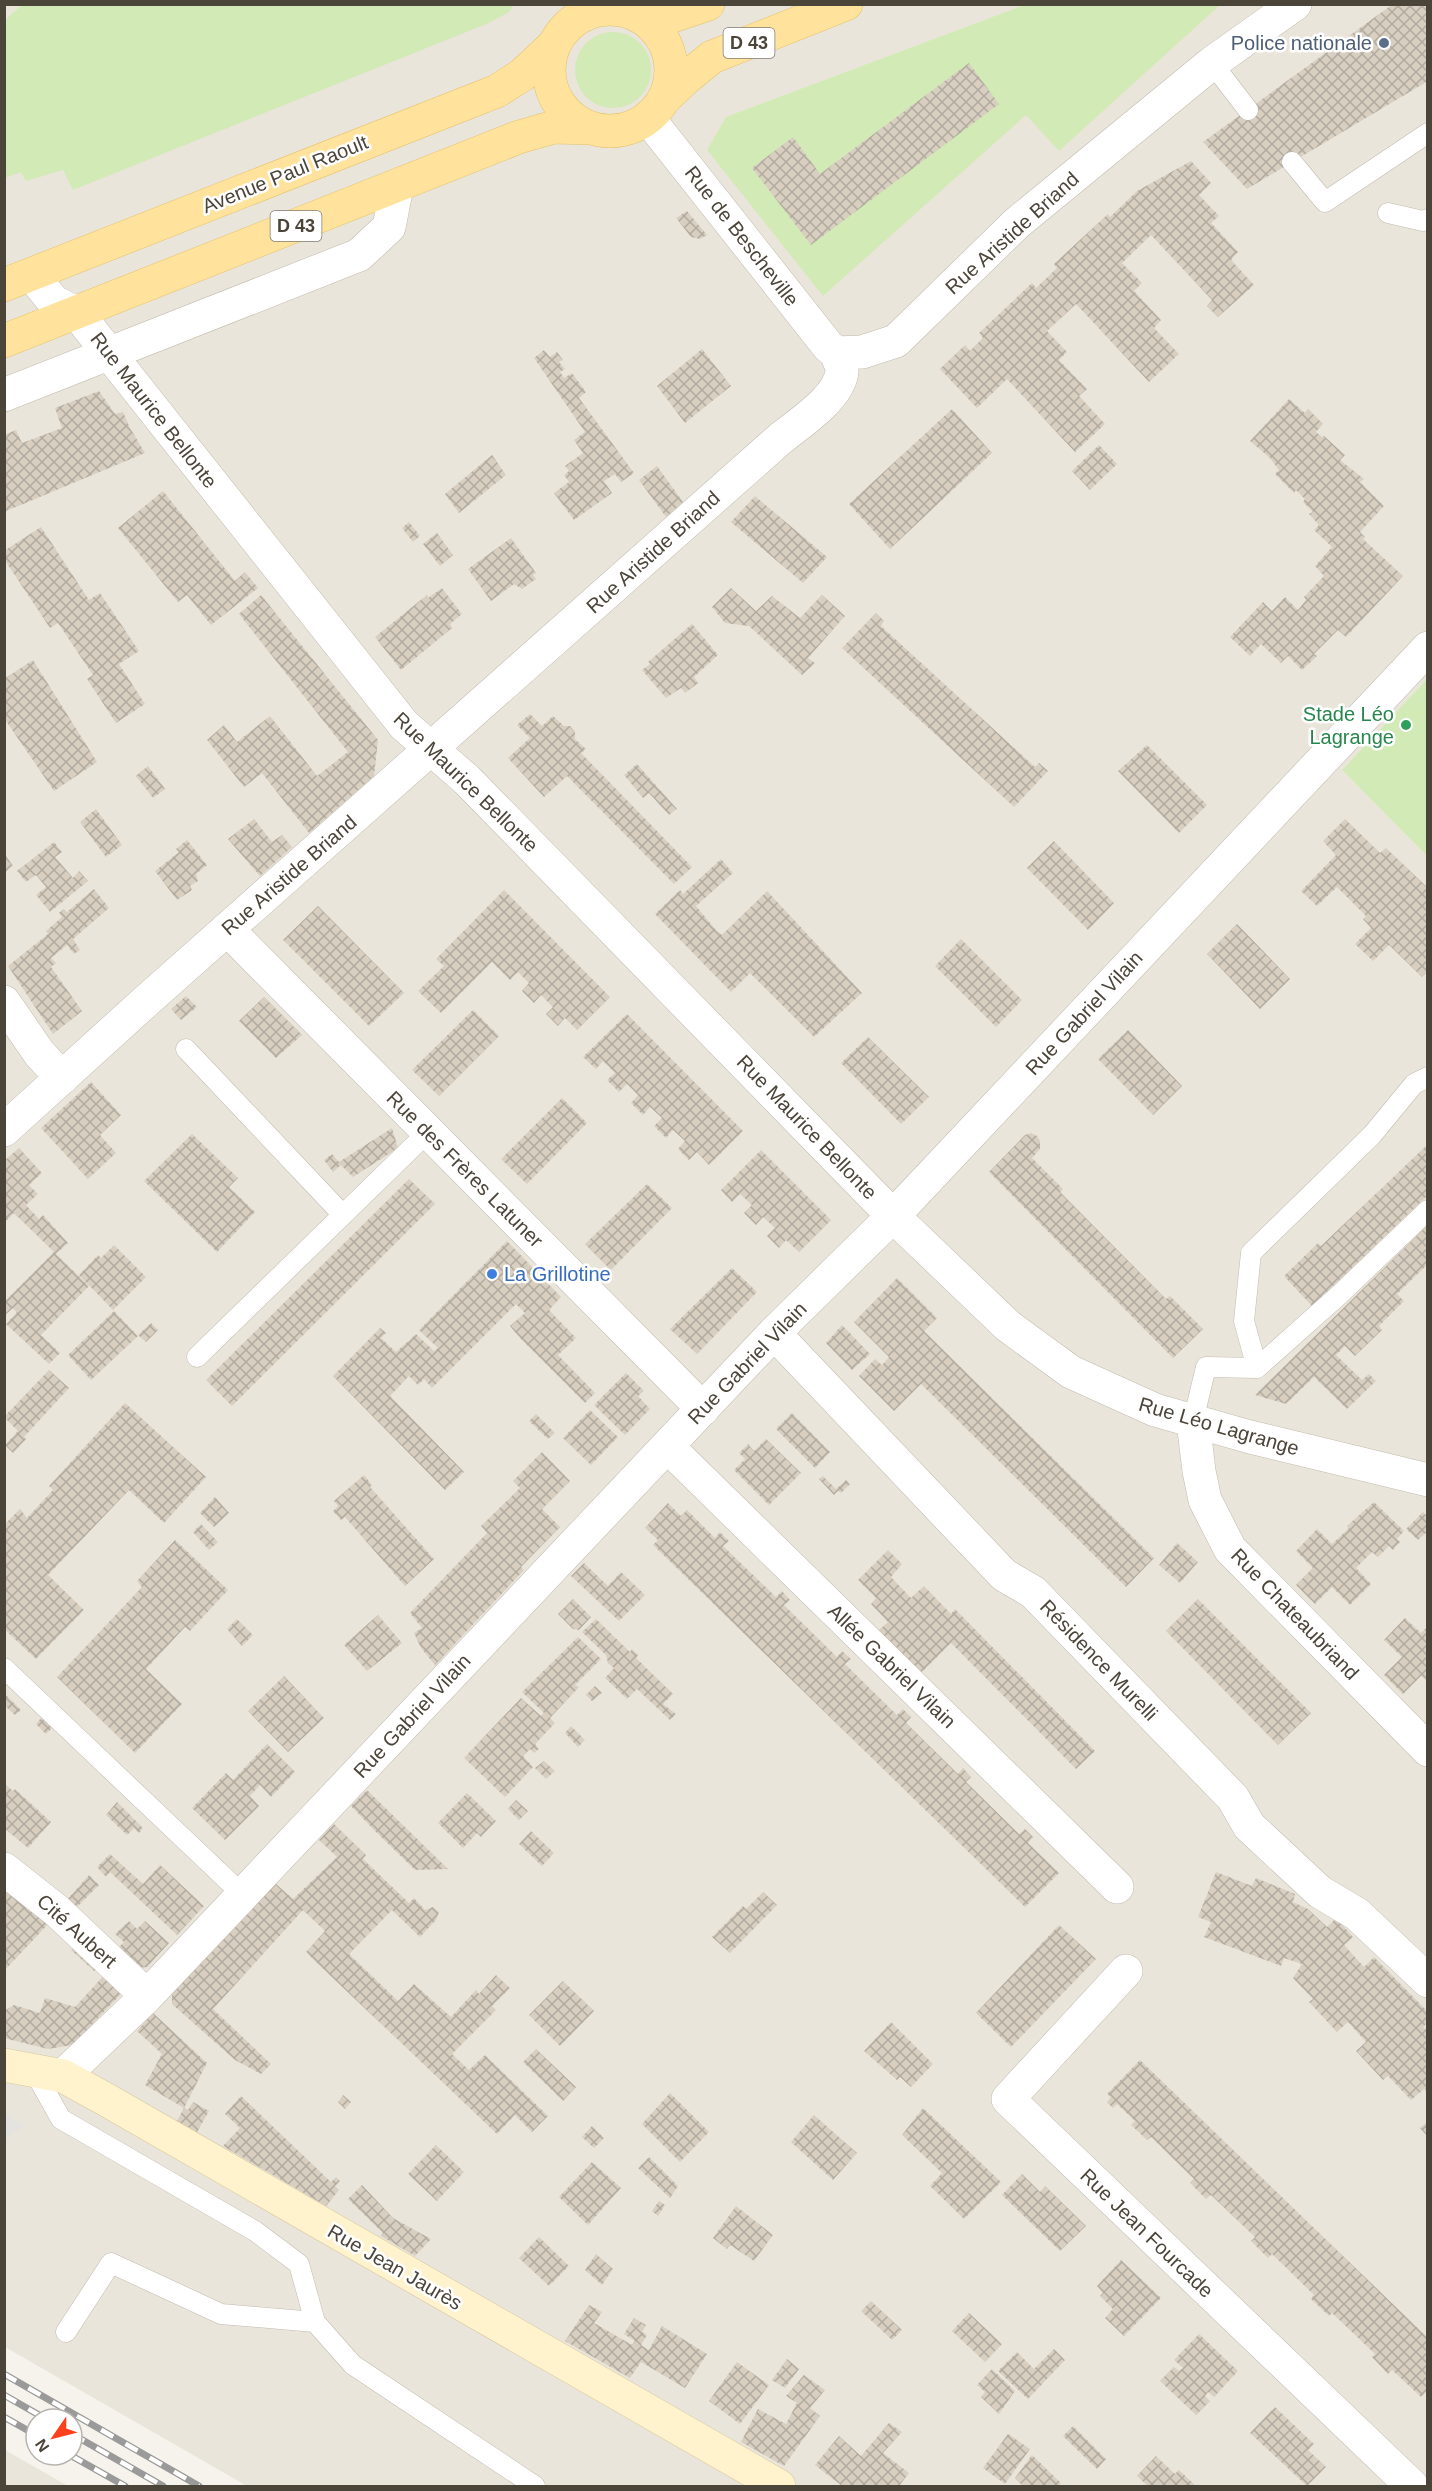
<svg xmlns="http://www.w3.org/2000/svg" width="1432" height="2491" font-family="Helvetica,sans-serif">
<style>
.residential{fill:#eae5da}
.green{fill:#d2eab5}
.parking{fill:#e5e3e0}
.building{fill:url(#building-cross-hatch)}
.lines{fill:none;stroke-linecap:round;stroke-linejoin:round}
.lane-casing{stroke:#c2bbae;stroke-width:21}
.street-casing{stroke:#c2bbae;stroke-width:34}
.secondary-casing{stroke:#d6c79b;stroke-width:34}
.primary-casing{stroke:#e6c16a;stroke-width:34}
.lane{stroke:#fff;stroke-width:20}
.street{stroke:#fff;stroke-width:33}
.secondary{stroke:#fff3cd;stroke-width:33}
.primary{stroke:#ffe39c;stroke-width:33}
.rail-casing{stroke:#9a9a9a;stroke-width:7}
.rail{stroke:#fff;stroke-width:4.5;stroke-dasharray:14;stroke-linecap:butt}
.service-dot{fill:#5c6f8a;stroke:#fff;stroke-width:2}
.leisure-dot{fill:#2e9e5b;stroke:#fff;stroke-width:2}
.shop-dot{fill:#3f7fe0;stroke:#fff;stroke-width:2}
.labels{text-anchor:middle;stroke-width:5;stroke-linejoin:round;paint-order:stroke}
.shield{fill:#fff;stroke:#817c74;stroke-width:1.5}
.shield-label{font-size:18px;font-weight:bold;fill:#4b4439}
.service-label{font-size:20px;fill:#4e5e75;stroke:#fff;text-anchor:end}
.street-label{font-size:20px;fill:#4b4439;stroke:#fff}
.leisure-label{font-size:20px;fill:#27864d;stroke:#fff;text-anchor:end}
.shop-label{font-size:20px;fill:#366cbe;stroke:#fff;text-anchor:start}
</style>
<defs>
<pattern id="building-cross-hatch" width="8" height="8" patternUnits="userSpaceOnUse" patternTransform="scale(1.5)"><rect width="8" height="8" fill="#d8cfc1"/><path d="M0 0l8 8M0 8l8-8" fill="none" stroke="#b1aa9e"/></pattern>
</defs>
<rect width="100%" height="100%" fill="#f6f3ec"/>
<path class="residential" d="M5,5H1427V679L1342,770L1427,856V2486H247L5,2347Z
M4,2450H5L68,2486H5Z"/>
<path class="green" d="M22,5V4L514,5L509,12L489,23L73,190L63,170L26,181L21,172L5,178V20Z
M1025,5H1220L1059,151L1026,115L823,296L707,150L726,117Z
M575 70a38 38 0 1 1 76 0a38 38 0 1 1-76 0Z
M1427,679V856L1342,770Z"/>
<path class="parking" d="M5,2114L25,2126L5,2138H4Z"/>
<path class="building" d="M1393,4H1428V81L1247,189L1203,142Z
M969,63L999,104L811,245L752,168L793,137L820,174Z
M1191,161L1211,183L1199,195L1219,216L1211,223L1238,252L1231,260L1254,285L1218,317L1207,306L1212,300L1151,235L1122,263L1142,283L1134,291L1161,320L1154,328L1179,354L1149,382L1076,304L1047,331L1067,352L1059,360L1087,389L1079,396L1105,424L1075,452L1007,379L977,408L940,369L965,345L970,351L983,338L979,333L1032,283L1036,288L1057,268L1054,264L1108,214L1110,217L1137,191Z
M687,211L707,235L700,239L691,237L676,218Z
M702,349L731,386L685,423L657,386Z
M544,350L550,357L557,352L563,360L559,362L565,369L560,372L564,378L572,373L586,392L579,398L634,473L621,482L615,474L604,481L612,493L574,520L554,493L569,482L564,475L569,471L565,466L583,453L574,440L585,432L534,358Z
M99,391L115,414L123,412L130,428L145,453L4,512V435L16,430L22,443L62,428L55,408Z
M1289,399L1305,413L1308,409L1323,424L1316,432L1322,437L1324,436L1345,455L1340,460L1364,479L1360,482L1384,506L1360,532L1365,537L1363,539L1403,576L1346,637L1338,630L1314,654L1317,656L1302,670L1288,656L1281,663L1261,644L1250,656L1230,637L1263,602L1272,611L1285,597L1298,610L1306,600L1304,597L1324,576L1315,566L1332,547L1314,530L1319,525L1309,514L1313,512L1303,502L1305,499L1296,490L1294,493L1275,474L1279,470L1270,458L1250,441Z
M952,409L992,453L890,549L849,504Z
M1099,445L1117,464L1090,490L1072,471Z
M492,455L506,475L459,513L445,494Z
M657,466L683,502L666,517L639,480Z
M163,491L235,581L245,572L258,588L211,625L187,595L178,602L118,528Z
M755,496L827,557L803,583L731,522Z
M409,522L420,536L413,542L402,528Z
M41,527L89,600L100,593L139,651L119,664L145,704L116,723L87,679L93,675L58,623L50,628L4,559V551Z
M437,533L453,555L440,566L423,544Z
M511,538L536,573L533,575L536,579L522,589L514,584L491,601L468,569Z
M442,588L462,614L450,624L452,628L401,670L375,637L427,595L428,598Z
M731,588L756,611L772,596L800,618L822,595L845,616L808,658L815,663L802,675L749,626L725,623L712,607Z
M261,595L378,740L374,776L309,833L262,773L244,787L207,740L224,725L237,742L270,716L317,776L348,752L239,614Z
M876,613L884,621L881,626L1035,767L1039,763L1048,771L1014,807L842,648Z
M692,624L718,655L694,677L698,683L685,693L681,688L666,698L642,670L650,664L648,662Z
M33,660L97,762L54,791L4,718V679Z
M530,714L542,726L553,716L564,726H570L575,732V739L586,749L581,753L692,867L674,884L567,776L544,797L508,758L530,738L517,725Z
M1147,745L1207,805L1179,833L1118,771Z
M637,764L677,809L669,815L649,793L643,798L624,775Z
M148,766L165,789L153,798L136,776Z
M96,809L122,845L106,857L80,822Z
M254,819L272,842L282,835L292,847L260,876L228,839Z
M1345,819L1380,853L1386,848L1428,888V971L1422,977L1389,945L1373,961L1355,944L1371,928L1363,919L1366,916L1337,887L1317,906L1301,891L1336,855L1323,841Z
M187,840L207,865L196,874L198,881L190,886L192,890L177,900L155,871L179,852L176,849Z
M1054,841L1114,903L1088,930L1027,868Z
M54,842L62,852L55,857L73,878L79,871L88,881L50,912L36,895L46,887L36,875L26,882L17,871Z
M4,853L13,866L4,873Z
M721,859L733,873L696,906L716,930L722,935L767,891L862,993L814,1037L750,973L731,992L655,914L680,890L683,894Z
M94,889L109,908L73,939L80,950L74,954L67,945L51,958L56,963L51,967L82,1011L53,1034L8,966L48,934L46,931L62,917L59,913L64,909L67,912Z
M504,890L610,997L577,1030L565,1018L558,1026L546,1014L553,1007L541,995L534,1003L522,991L529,983L518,972L510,980L492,962L441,1013L418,991L444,966L436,959Z
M318,906L404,993L369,1026L283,940Z
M1237,924L1290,979L1260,1009L1207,954Z
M961,939L1022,1000L996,1027L935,966Z
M186,996L197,1007L181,1020L171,1009Z
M264,997L302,1035L276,1058L239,1021Z
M473,1010L499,1036L439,1096L412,1070Z
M627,1014L743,1131L709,1165L697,1152L689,1160L678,1149L685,1141L673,1130L666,1138L654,1126L662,1118L650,1107L643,1115L631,1103L638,1095L627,1084L619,1092L607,1080L615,1073L603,1061L596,1069L583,1057Z
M1128,1030L1182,1086L1153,1115L1098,1059Z
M868,1037L929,1097L901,1124L841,1063Z
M91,1082L121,1115L100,1135L116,1153L88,1179L41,1128Z
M562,1098L587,1123L527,1184L501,1159Z
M392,1128L398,1148L353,1177L341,1165L333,1172L324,1160L332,1154L339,1162Z
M1031,1133L1037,1136L1040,1141V1149L1032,1158L1063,1189L1060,1192L1166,1299L1170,1296L1203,1329L1173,1358L989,1172L1025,1135Z
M192,1134L238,1178L229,1187L255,1212L217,1252L144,1181Z
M1428,1144V1195L1312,1306L1284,1276L1318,1243L1321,1246Z
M19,1148L42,1173L29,1185L38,1194L26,1205L39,1219L43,1215L68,1243L56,1254L89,1286L41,1335L60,1353L49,1364L6,1324L17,1312L13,1308L4,1316V1302L54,1252L14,1213L4,1223V1161Z
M761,1150L831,1220L799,1252L786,1240L779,1248L767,1236L775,1228L763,1217L756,1225L744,1213L752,1205L740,1194L732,1202L721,1190Z
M409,1179L435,1204L232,1406L206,1380Z
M647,1184L672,1208L611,1270L585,1244Z
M1428,1225V1264L1397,1294L1404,1301L1379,1326L1382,1330L1355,1356L1345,1346L1336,1355L1362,1380L1369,1374L1376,1381L1347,1409L1314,1377L1286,1404L1255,1395Z
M507,1241L561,1297L549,1310L576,1338L558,1355L595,1393L585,1403L520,1338L510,1326L525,1313L516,1304L432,1388L424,1379L418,1385L409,1376L390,1396L464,1472L445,1490L333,1376L380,1328L386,1333L381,1338L396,1352L416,1334L434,1351L438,1348L419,1330Z
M114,1245L146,1277L113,1310L79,1275L98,1255L101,1258Z
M732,1268L757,1292L697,1354L670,1329Z
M897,1278L937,1318L924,1331L1154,1558L1126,1587L921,1384L894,1411L859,1376L875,1359L882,1365L889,1357L854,1322Z
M114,1311L138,1336L91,1380L68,1355Z
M151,1323L158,1330L146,1342L138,1335Z
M842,1325L870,1354L852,1370L826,1343Z
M49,1370L69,1388L24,1437L26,1439L13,1453L5,1445L18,1431L4,1417Z
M626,1373L644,1391L638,1396L650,1409L625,1435L594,1405Z
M125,1403L206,1477L164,1523L129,1490L48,1575L84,1610L36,1659L4,1629V1525L20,1509L27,1518L53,1490L49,1486Z
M590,1410L618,1437L591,1465L563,1438Z
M792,1413L830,1452L815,1468L776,1429Z
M536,1414L555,1433L548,1439L529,1421Z
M766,1439L801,1473L769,1505L734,1470L745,1459L739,1453L748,1444L754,1451Z
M542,1452L570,1481L542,1509L560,1527L521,1567L524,1570L435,1665L421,1648L414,1633L422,1628L410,1613L487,1533L481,1526L520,1488L513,1481Z
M364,1475L372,1485L370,1487L434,1559L405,1586L345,1517L341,1520L333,1511L338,1506L334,1501Z
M823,1476L836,1489L846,1480L850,1484L841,1493L838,1491L834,1495L819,1479Z
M215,1497L229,1513L214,1527L200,1513Z
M1374,1502L1404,1531L1397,1539L1400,1542L1393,1550L1389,1546L1378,1557L1372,1552L1356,1568L1371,1584L1350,1605L1332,1587L1315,1604L1296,1585L1313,1568L1296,1551L1317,1529L1332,1544L1349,1528L1347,1526Z
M668,1503L681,1516L687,1510L715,1538L720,1532L729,1541L723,1546L776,1597L782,1591L790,1600L784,1605L837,1657L842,1651L851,1659L845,1664L897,1715L903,1709L911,1717L906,1723L958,1774L963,1768L971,1777L966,1782L1019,1834L1025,1829L1033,1837L1028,1843L1059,1873L1025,1907L653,1545L658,1540L645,1528Z
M1423,1512L1428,1517V1531L1418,1540L1406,1529Z
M201,1524L218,1542L209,1550L193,1532Z
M175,1540L228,1590L190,1631L185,1627L146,1669L182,1704L135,1753L57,1677L142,1587L137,1581Z
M1177,1543L1198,1562L1180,1583L1159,1565Z
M888,1550L902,1564L891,1577L911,1598L924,1586L951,1614L955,1609L1095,1751L1076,1769L951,1643L920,1674L877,1632L888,1622L871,1604L876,1598L858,1580Z
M584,1563L608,1586L621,1572L645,1595L619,1621L571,1576Z
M573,1599L591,1617L579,1630L573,1629L558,1614Z
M1198,1599L1311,1713L1278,1745L1166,1631Z
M378,1615L402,1643L367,1671L344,1645Z
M1405,1618L1421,1633L1428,1626V1682L1421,1676L1403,1694L1384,1675L1402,1657L1384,1640Z
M237,1619L253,1635L242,1646L227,1629Z
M596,1619L630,1652L632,1649L638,1655L636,1658L673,1694L663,1704L676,1714L670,1720L637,1689L627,1699L605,1678L614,1668L608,1663L606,1655L582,1632Z
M578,1637L601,1659L575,1685L579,1687L550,1718L555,1723L535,1744L539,1749L534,1753L530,1749L523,1756L533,1767L505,1797L464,1758L521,1698L541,1716L544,1713L522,1692Z
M284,1676L324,1718L288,1752L248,1711Z
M595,1686L602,1693L592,1701L586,1695Z
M4,1693L21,1710L15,1715L4,1705Z
M41,1718L52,1728L46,1734L36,1724Z
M571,1726L585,1740L578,1747L565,1733Z
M267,1744L295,1772L271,1797L260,1785L250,1796L259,1806L225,1840L192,1808L226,1773L233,1780Z
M544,1761L555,1771L546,1779L535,1768Z
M6,1785L13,1791L15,1789L51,1822L28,1848L4,1828V1788Z
M367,1790L448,1869L415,1870L374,1830L351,1806Z
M467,1793L496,1821L481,1837L477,1833L463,1848L438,1823Z
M516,1800L528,1811L519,1820L508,1809Z
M117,1802L143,1828L139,1833L134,1828L127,1835L106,1815Z
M334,1824L366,1855L363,1859L409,1903L414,1898L425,1910L433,1907L439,1912L436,1920L420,1937L392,1910L349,1954L398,2001L414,1984L451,2017L476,1990L479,1994L496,1975L510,1988L492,2006L496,2010L452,2054L469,2070L485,2055L548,2116L532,2132L515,2115L497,2134L315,1961L306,1952L325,1931L303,1910L213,2009L271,2064L261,2074L235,2060L172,2004V1994L276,1884L293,1899L337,1857L319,1840Z
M531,1831L554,1853L542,1866L519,1844Z
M110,1854L143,1884L160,1865L204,1906L177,1935L110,1872L106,1877L97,1867Z
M1216,1872L1252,1886L1256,1878L1295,1894L1293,1902L1308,1909L1327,1927L1336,1918L1353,1937L1344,1945L1364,1967L1374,1957L1428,2012V2022L1423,2027L1428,2031V2092L1424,2089L1411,2100L1388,2076L1383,2080L1356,2051L1366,2042L1348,2022L1337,2032L1309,2002L1313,1999L1293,1978L1302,1964L1284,1958L1281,1966L1204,1937L1211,1922L1198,1917Z
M89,1875L99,1885L74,1910L65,1902Z
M11,1889L51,1921L4,1971V1895Z
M763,1892L777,1905L730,1953L712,1937L743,1906L746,1909Z
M129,1921L137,1929L145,1921L169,1943L147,1967L138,1968L117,1949L124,1942L115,1934Z
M1059,1925L1096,1959L1011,2047L976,2013Z
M79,1943L100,1964L94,1971L71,1950Z
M108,1971L126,1989L72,2045L48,2049L4,2038V2011L14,2005L40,2013L45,1998L75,2007Z
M563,1981L594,2011L560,2046L529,2015Z
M153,2013L207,2063L184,2108L145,2085L162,2054L137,2031Z
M891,2022L933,2064L911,2087L900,2077L897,2080L864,2051Z
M536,2049L576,2087L563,2101L523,2062Z
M1140,2060L1428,2338V2390L1421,2397L1392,2370L1388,2374L1372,2357L1375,2354L1332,2313L1329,2316L1311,2299L1314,2295L1272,2254L1268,2258L1251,2241L1255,2237L1211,2195L1206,2199L1190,2183L1194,2179L1151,2137L1147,2140L1131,2125L1135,2121L1117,2104L1113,2108L1107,2102L1111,2097L1107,2094Z
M670,2093L709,2132L680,2162L642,2124Z
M343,2095L351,2102L345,2109L338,2102Z
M241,2096L331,2182L336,2177L340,2181L335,2186L339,2190L326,2206L223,2146L240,2128L225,2114Z
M193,2102L209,2111L197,2132L177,2121L184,2108L188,2110Z
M923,2108L1001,2182L964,2219L930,2186L942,2173L902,2135Z
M814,2115L857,2153L833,2180L791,2142Z
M1428,2121V2137L1420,2128Z
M592,2126L604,2138L594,2148L582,2137Z
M436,2145L464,2172L437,2201L408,2174Z
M649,2157L678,2186L670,2198L638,2168Z
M592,2162L621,2188L588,2225L559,2197Z
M1022,2174L1040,2192L1045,2186L1086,2226L1060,2251L1002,2195Z
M362,2185L393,2218L431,2239L415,2256L381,2236L383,2233L348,2199Z
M659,2201L665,2205L658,2216L652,2211Z
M736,2206L773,2235L754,2261L730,2245L727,2249L713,2238Z
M539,2237L569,2266L549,2286L519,2258Z
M596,2254L613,2269L602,2285L585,2270Z
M1121,2260L1161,2298L1124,2336L1105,2318L1113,2309L1100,2296L1103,2293L1097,2286Z
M871,2301L902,2330L892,2340L861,2311Z
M589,2305L602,2312L594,2323L632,2345L635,2341L624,2334L634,2318L646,2325L642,2332L647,2335L641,2345L649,2350L662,2326L707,2354L685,2388L641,2362L630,2378L565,2341Z
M969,2313L1002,2344L985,2362L952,2331Z
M1199,2334L1238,2371L1214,2397L1208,2392L1205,2396L1210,2401L1196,2415L1160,2381L1174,2367L1179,2371L1183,2368L1174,2360Z
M1054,2349L1065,2360L1028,2399L998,2371L1017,2352L1034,2369Z
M787,2359L799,2369L785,2388L772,2380Z
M737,2362L769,2385L740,2424L709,2401Z
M992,2369L1015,2391L999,2414L981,2397L985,2392L977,2385Z
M804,2375L825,2390L810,2408L820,2416L784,2466L741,2442L758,2409L786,2424L797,2403L786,2396Z
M1275,2407L1314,2444L1308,2450L1326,2467L1307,2486L1250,2433Z
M889,2423L902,2432L883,2453L909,2473L899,2486H842L815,2465L839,2436L861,2456Z
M1073,2426L1106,2459L1097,2469L1063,2436Z
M1008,2434L1030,2449L1005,2484L983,2468Z
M1032,2455L1061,2483L1058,2486H1023L1015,2478Z
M1156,2456L1175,2474L1179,2470L1196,2486H1148L1137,2476Z"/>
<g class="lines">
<g class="lane-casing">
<path id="lane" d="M1212,63L1248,110
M1292,162L1325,202L1428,133
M1388,213L1423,221L1428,219
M186,1049L343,1215
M197,1357L428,1132
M1257,1368L1244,1321L1251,1253L1372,1135L1414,1084L1428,1077
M1193,1421L1206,1367L1257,1368L1339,1295L1428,1210
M4,1668L243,1895
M34,2071L61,2119L255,2231L299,2264L315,2322L353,2365L535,2486
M66,2332L111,2263L221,2314L315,2322"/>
</g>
<g class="street-casing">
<path id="street" d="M582,4L586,14
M648,118L828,346L836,353
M32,275L54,302L77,313L404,725L467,780L893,1216L1008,1326L1071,1372L1155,1410L1250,1437L1428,1480
M836,353L862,352L896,341L1017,223L1212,63L1295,4
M4,395L359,255L389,227L397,186
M227,929L703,1409
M4,1002L39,1053L62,1078
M4,1130L145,1002L781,438C800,423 840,397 842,371C842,366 838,358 836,353
M774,1333L1004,1575L1033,1592L1233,1798L1249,1826L1320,1892L1357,1914L1428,1981
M1193,1421L1199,1471L1205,1500L1230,1549L1428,1750
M667,1446L1117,1887
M4,1869L56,1910L147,1996
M1126,1971L1008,2099L1412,2486
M63,2076L147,1996L774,1333L893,1216L1428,648"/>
</g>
<g class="secondary-casing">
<path id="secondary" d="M4,2065L63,2076L105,2099L779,2486"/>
</g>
<g class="primary-casing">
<path id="primary" d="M549 70a61 61 0 1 1 122 0a61 61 0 1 1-122 0Z
M635,14L669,17L708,4
M663,100L685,79L712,57L846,4
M4,285L497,91L522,75L555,44
M4,341L519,137L554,127L590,128"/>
</g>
<use href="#lane" class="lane"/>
<use href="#street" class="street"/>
<use href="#secondary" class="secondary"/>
<use href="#primary" class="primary"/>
<g class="rail-casing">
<path id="rail" d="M4,2374L199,2486
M4,2395L46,2419
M4,2417L36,2435
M72,2434L163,2486
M70,2455L125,2486"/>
</g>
<use href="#rail" class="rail"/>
</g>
<circle class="service-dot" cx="1384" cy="43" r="6"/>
<circle class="leisure-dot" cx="1406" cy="725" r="6"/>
<circle class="shop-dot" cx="492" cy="1274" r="6"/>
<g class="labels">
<g class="shield">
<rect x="723.5" y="28" width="51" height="30" rx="4.5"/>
<rect x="270.5" y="211" width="51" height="30" rx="4.5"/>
</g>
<g class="shield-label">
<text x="749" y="49">D 43</text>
<text x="296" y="232">D 43</text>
</g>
<g class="service-label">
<text x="1372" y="50">Police nationale</text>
</g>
<g class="street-label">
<text transform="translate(285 174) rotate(-22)" y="7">Avenue Paul Raoult</text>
<text transform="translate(1012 233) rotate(-42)" y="7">Rue Aristide Briand</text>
<text transform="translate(742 236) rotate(52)" y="7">Rue de Bescheville</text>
<text transform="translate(154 410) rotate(52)" y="7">Rue Maurice Bellonte</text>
<text transform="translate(653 552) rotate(-42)" y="7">Rue Aristide Briand</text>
<text transform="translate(466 782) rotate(44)" y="7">Rue Maurice Bellonte</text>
<text transform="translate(289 875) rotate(-41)" y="7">Rue Aristide Briand</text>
<text transform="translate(1084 1013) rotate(-47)" y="7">Rue Gabriel Vilain</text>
<text transform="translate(807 1127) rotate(46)" y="7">Rue Maurice Bellonte</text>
<text transform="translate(465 1169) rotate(45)" y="7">Rue des Frères Latuner</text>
<text transform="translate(747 1363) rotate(-46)" y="7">Rue Gabriel Vilain</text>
<text transform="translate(1219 1426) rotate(16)" y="7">Rue Léo Lagrange</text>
<text transform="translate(1295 1614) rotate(46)" y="7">Rue Chateaubriand</text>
<text transform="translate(1099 1660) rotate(46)" y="7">Résidence Murelli</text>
<text transform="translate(892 1666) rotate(44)" y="7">Allée Gabriel Vilain</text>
<text transform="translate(412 1716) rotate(-47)" y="7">Rue Gabriel Vilain</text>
<text transform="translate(77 1931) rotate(42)" y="7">Cité Aubert</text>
<text transform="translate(1147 2233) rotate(44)" y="7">Rue Jean Fourcade</text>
<text transform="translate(395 2267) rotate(30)" y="7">Rue Jean Jaurès</text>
</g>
<g class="leisure-label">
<text x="1394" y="721">Stade Léo<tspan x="1394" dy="23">Lagrange</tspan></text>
</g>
<g class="shop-label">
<text x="504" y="1281">La Grillotine</text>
</g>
</g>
<rect width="1432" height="2491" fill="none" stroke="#4b4439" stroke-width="12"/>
<g transform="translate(54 2437) rotate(235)"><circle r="28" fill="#ffffff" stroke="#b7b4b0" stroke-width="1.5"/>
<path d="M0-4.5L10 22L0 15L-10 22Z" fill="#fc3f1d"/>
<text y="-9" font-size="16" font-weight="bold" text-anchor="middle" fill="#4b4439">N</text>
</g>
</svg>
